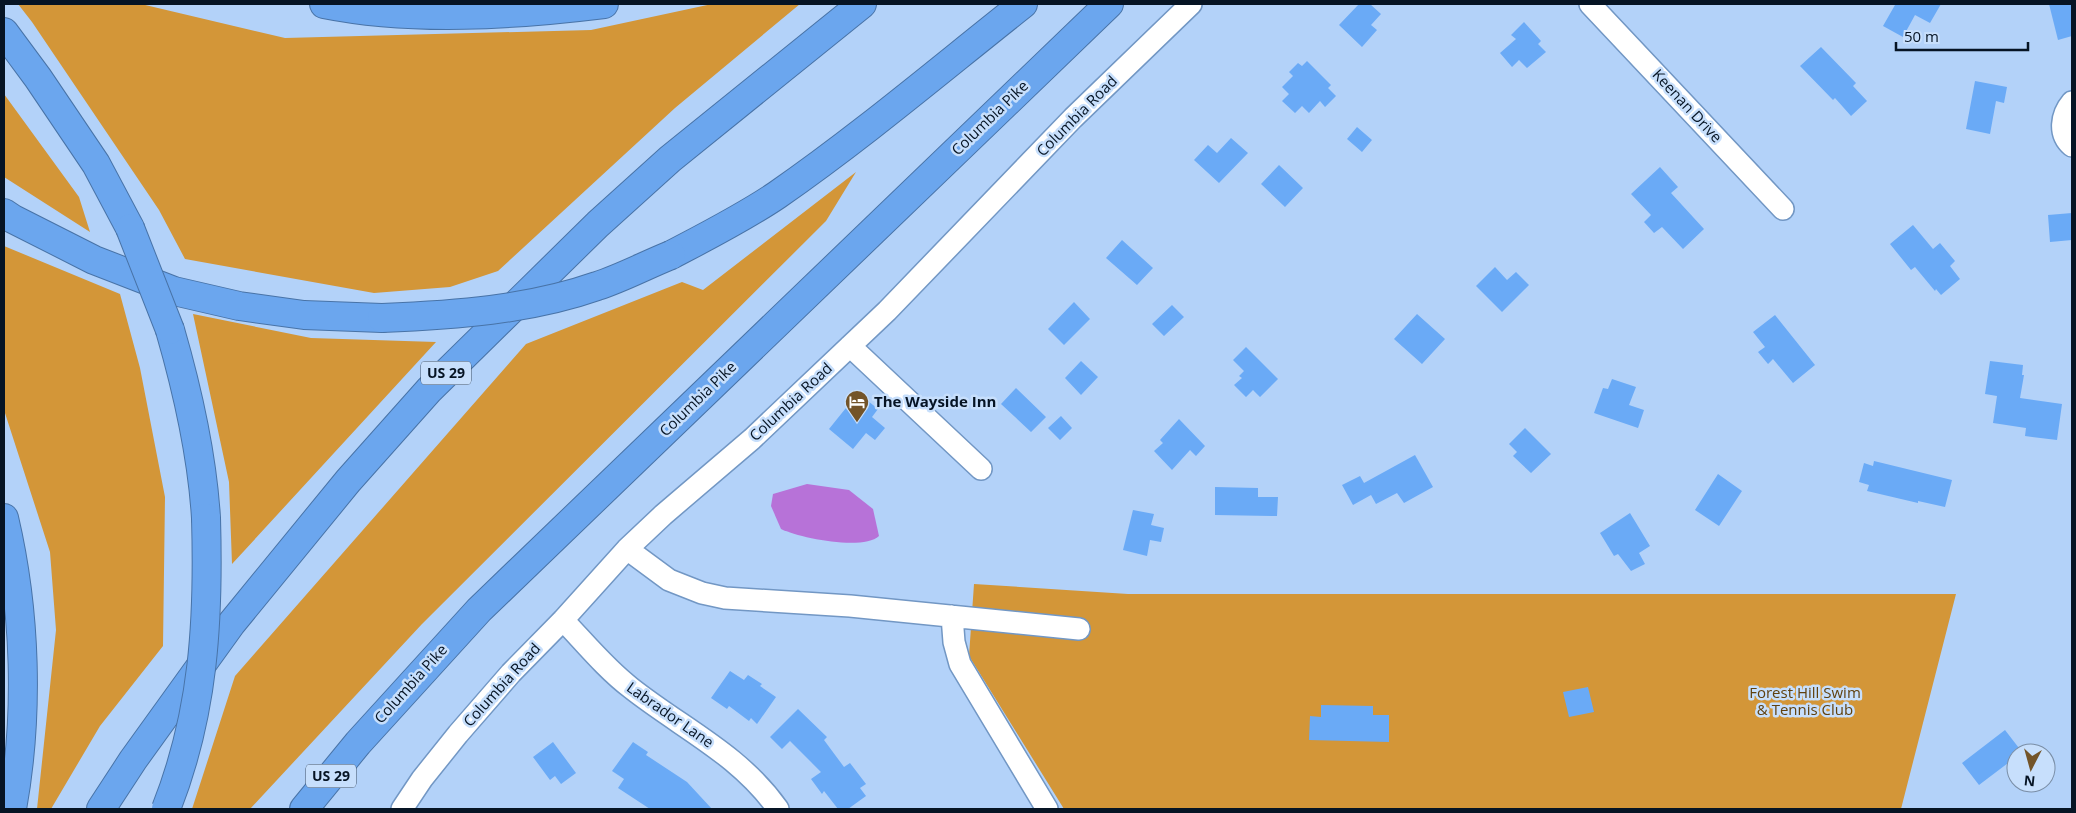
<svg xmlns="http://www.w3.org/2000/svg" width="2076" height="813" font-family="'Open Sans',sans-serif">
<style>
.green{fill:#d39638}
.water{fill:#b772d8}
.building{fill:#6aaaf6}
.lines{fill:none;stroke-linecap:round;stroke-linejoin:round}
.minor-casing{stroke:#7297c4;stroke-width:24}
.highway-casing{stroke:#4873a7;stroke-width:30}
.minor{stroke:#fff;stroke-width:21}
.highway{stroke:#6ba6ee;stroke-width:28}
.highway-bridge-casing{stroke:#4873a7;stroke-width:30;stroke-linecap:butt}
.highway-bridge{stroke:#6ba6ee;stroke-width:28}
.labels{text-anchor:middle;stroke-width:5;stroke-linejoin:round;paint-order:stroke}
.shield{fill:#c7dffc;stroke:#405165;stroke-width:1}
.shield-label{font-size:14px;font-weight:bold;fill:#061424}
.street-label{font-size:15px;fill:#061424;stroke:#c7dffc}
.poi-label{font-size:15px;font-weight:bold;fill:#061424;stroke:#c7dffc;text-anchor:start}
.park-label{font-size:15px;fill:#60410e;stroke:#c7dffc}
</style>
<rect width="100%" height="100%" fill="#b3d2f9"/>
<path class="green" d="M18,4H141L285,38L591,30L712,4H800L675,108L498,271L450,287L374,293L185,259L159,210L32,22Z
M4,94L79,197L90,232L4,177Z
M856,172L826,221L422,624L250,809H192L235,676L526,344L682,282L703,290Z
M4,246L120,294L140,368L165,497L163,646L100,726L51,809H37L56,630L50,552L4,410Z
M193,314L311,338L436,342L232,564L229,482Z
M974,584L1128,594H1956L1901,809H1064L969,656Z"/>
<path class="water" d="M807,484L849,490L873,509L879,536C863,551 800,538 781,529L771,506L773,494Z"/>
<path class="building" d="M1359,4H1370L1381,14L1371,25L1377,30L1362,47L1339,25Z
M1894,4H1941L1930,23L1915,15L1903,37L1883,26L1895,5Z
M2049,4H2072V36L2058,40Z
M1524,22L1541,41L1538,44L1546,52L1527,68L1519,60L1512,67L1500,53L1516,39L1511,35Z
M1821,47L1856,83L1853,86L1867,101L1851,116L1835,98L1833,100L1800,66Z
M1307,61L1331,85L1328,88L1336,96L1325,107L1320,101L1309,113L1302,106L1295,113L1282,101L1289,94L1282,87L1293,76L1289,72L1298,63L1302,66Z
M1975,81L2007,87L2004,103L1996,101L1990,134L1966,129Z
M1357,127L1372,140L1362,152L1347,139Z
M1231,138L1248,153L1219,183L1194,160L1208,145L1217,153Z
M1279,165L1303,188L1285,207L1261,184Z
M1660,167L1678,187L1671,193L1704,229L1683,249L1662,227L1654,233L1644,222L1651,215L1631,194Z
M2072,213V240L2050,242L2048,215Z
M1913,225L1933,249L1940,243L1955,261L1950,266L1960,279L1941,295L1936,289L1935,291L1915,267L1911,270L1890,244Z
M1122,240L1153,268L1137,285L1106,258Z
M1495,267L1507,280L1516,272L1529,285L1502,312L1476,286Z
M1074,302L1090,319L1064,345L1048,329Z
M1172,305L1184,317L1164,336L1152,324Z
M1417,314L1445,339L1422,364L1394,339Z
M1775,315L1815,365L1793,383L1773,359L1768,364L1758,352L1765,347L1753,332Z
M1246,347L1278,379L1260,397L1253,390L1246,397L1234,385L1242,378L1239,376L1244,371L1233,360Z
M1081,361L1098,377L1081,395L1065,378Z
M1990,361L2023,365L2022,375H2024L2020,398L2062,404L2057,440L2025,436L2026,428L1993,423L1997,396L1985,394Z
M1612,379L1636,387L1629,405L1644,410L1638,428L1594,413L1603,388L1608,389Z
M1016,388L1046,417L1031,432L1001,404Z
M858,393L878,409L872,417L885,428L875,440L866,433L853,449L829,429Z
M1061,416L1072,428L1060,440L1048,428Z
M1179,419L1205,446L1196,456L1190,450L1172,470L1154,451L1163,443L1160,440Z
M1525,428L1551,454L1531,473L1513,456L1517,452L1509,444Z
M1415,455L1433,487L1404,503L1397,493L1376,504L1371,495L1353,505L1342,485L1360,476L1364,483Z
M1874,461L1952,480L1945,507L1918,501V503L1867,491L1869,485L1859,482L1864,463L1873,466Z
M1718,474L1742,491L1719,526L1695,510Z
M1215,487L1258,488V497H1278L1277,516L1215,515Z
M1133,510L1154,514L1151,525L1164,528L1161,542L1150,540L1147,556L1123,550Z
M1630,513L1650,546L1639,553L1645,564L1631,571L1618,554L1614,556L1600,533Z
M730,671L744,680L748,675L762,684L760,686L776,697L757,724L751,718L749,721L729,706L727,709L711,698Z
M1588,687L1594,712L1569,717L1563,692Z
M1321,705L1373,706V715H1389V742L1309,740L1310,716L1321,717Z
M798,709L827,737L824,740L844,767L850,763L866,784L860,788L866,796L848,809H838L824,791L822,794L811,779L821,772L790,741L782,749L770,737Z
M2005,730L2022,752L2016,753V757L1979,785L1962,763Z
M553,742L576,773L561,784L555,776L550,780L533,757Z
M633,742L648,752L646,755L687,782L712,809H650L618,788L624,779L612,771Z"/>
<g class="lines">
<g class="minor-casing">
<path id="minor" d="M1590,4L1783,209
M2072,102C2061,115 2058,134 2072,146
M850,346L981,469
M627,549L669,580L702,593L725,598L850,606L1079,629
M952,616L954,642L960,664L1047,809
M563,620C585,643 606,669 631,688C683,729 739,754 778,809
M402,809L422,779L458,734L511,673L563,620L627,549L663,515L752,439L887,311L1073,118L1191,4"/>
</g>
<g class="highway-casing">
<path id="highway" d="M324,4C414,22 514,15 604,4
M4,32L38,78L96,164L130,228
M4,213L13,219L94,260L174,291L239,306L304,315L382,318
M671,255C707,236 743,218 777,195C862,136 942,68 1023,4
M170,330C188,392 202,453 206,518
M4,518C26,612 29,715 12,809
M101,809L133,760L231,624L348,481L429,390L598,224L670,159L862,4
M304,809L358,743L479,610L1109,4"/>
</g>
<use href="#minor" class="minor"/>
<use href="#highway" class="highway"/>
<g class="highway-bridge-casing">
<path id="highway-bridge" d="M130,228L170,330
M382,318C454,315 529,310 597,286C622,278 646,265 671,255
M166,809C204,713 209,620 206,518"/>
</g>
<use href="#highway-bridge" class="highway-bridge"/>
</g>
<defs>
<g id="hotel-pin" transform="scale(1.25)"><path d="M0 17L-7.5 6A9.5 9.5 0 1 1 7.5 6Z" fill="#735429" stroke="#c7dffc"/><path d="M-6-4.5h1.5V1H6V5H4.5V3h-9V5H-6ZM-4 0a1.8 1.8 0 1 1 3.6 0ZM.5 0V-2.5h3Q6-2.5 6 0Z" fill="#fff"/></g>
</defs>
<g fill-rule="evenodd">
<use href="#hotel-pin" x="857" y="402"/>
</g>
<g class="labels">
<g class="shield">
<rect x="421" y="361.5" width="50" height="23" rx="4"/>
<rect x="306" y="764.5" width="50" height="23" rx="4"/>
</g>
<g class="shield-label">
<text x="446" y="378">US 29</text>
<text x="331" y="781">US 29</text>
</g>
<g class="street-label">
<text transform="translate(1687 106) rotate(47)" y="5">Keenan Drive</text>
<text transform="translate(1077 116) rotate(-45)" y="5">Columbia Road</text>
<text transform="translate(990 118) rotate(-44)" y="5">Columbia Pike</text>
<text transform="translate(698 399) rotate(-44)" y="5">Columbia Pike</text>
<text transform="translate(791 402) rotate(-43)" y="5">Columbia Road</text>
<text transform="translate(411 684) rotate(-48)" y="5">Columbia Pike</text>
<text transform="translate(502 685) rotate(-48)" y="5">Columbia Road</text>
<text transform="translate(670 715) rotate(35)" y="5">Labrador Lane</text>
</g>
<g class="poi-label">
<text x="874" y="407">The Wayside Inn</text>
</g>
<g class="park-label">
<text x="1805" y="698">Forest Hill Swim<tspan x="1805" dy="17">&amp; Tennis Club</tspan></text>
</g>
</g>
<rect width="2076" height="813" fill="none" stroke="#061424" stroke-width="10"/>
<g transform="translate(2031 768) rotate(186)"><circle r="24" fill="#c7dffc" stroke="#7a8ea6"/>
<path d="M0-4L9 19L0 12L-9 19Z" fill="#735429"/>
<text y="-8" font-size="14" font-weight="bold" text-anchor="middle" fill="#061424">N</text>
</g>
<path d="M1896 42v8h132v-8" fill="none" stroke="#061424" stroke-width="2.5"/>
<text x="1904" y="42" font-size="15" fill="#061424" stroke="#c7dffc" stroke-width="4" paint-order="stroke">50 m</text>
</svg>
